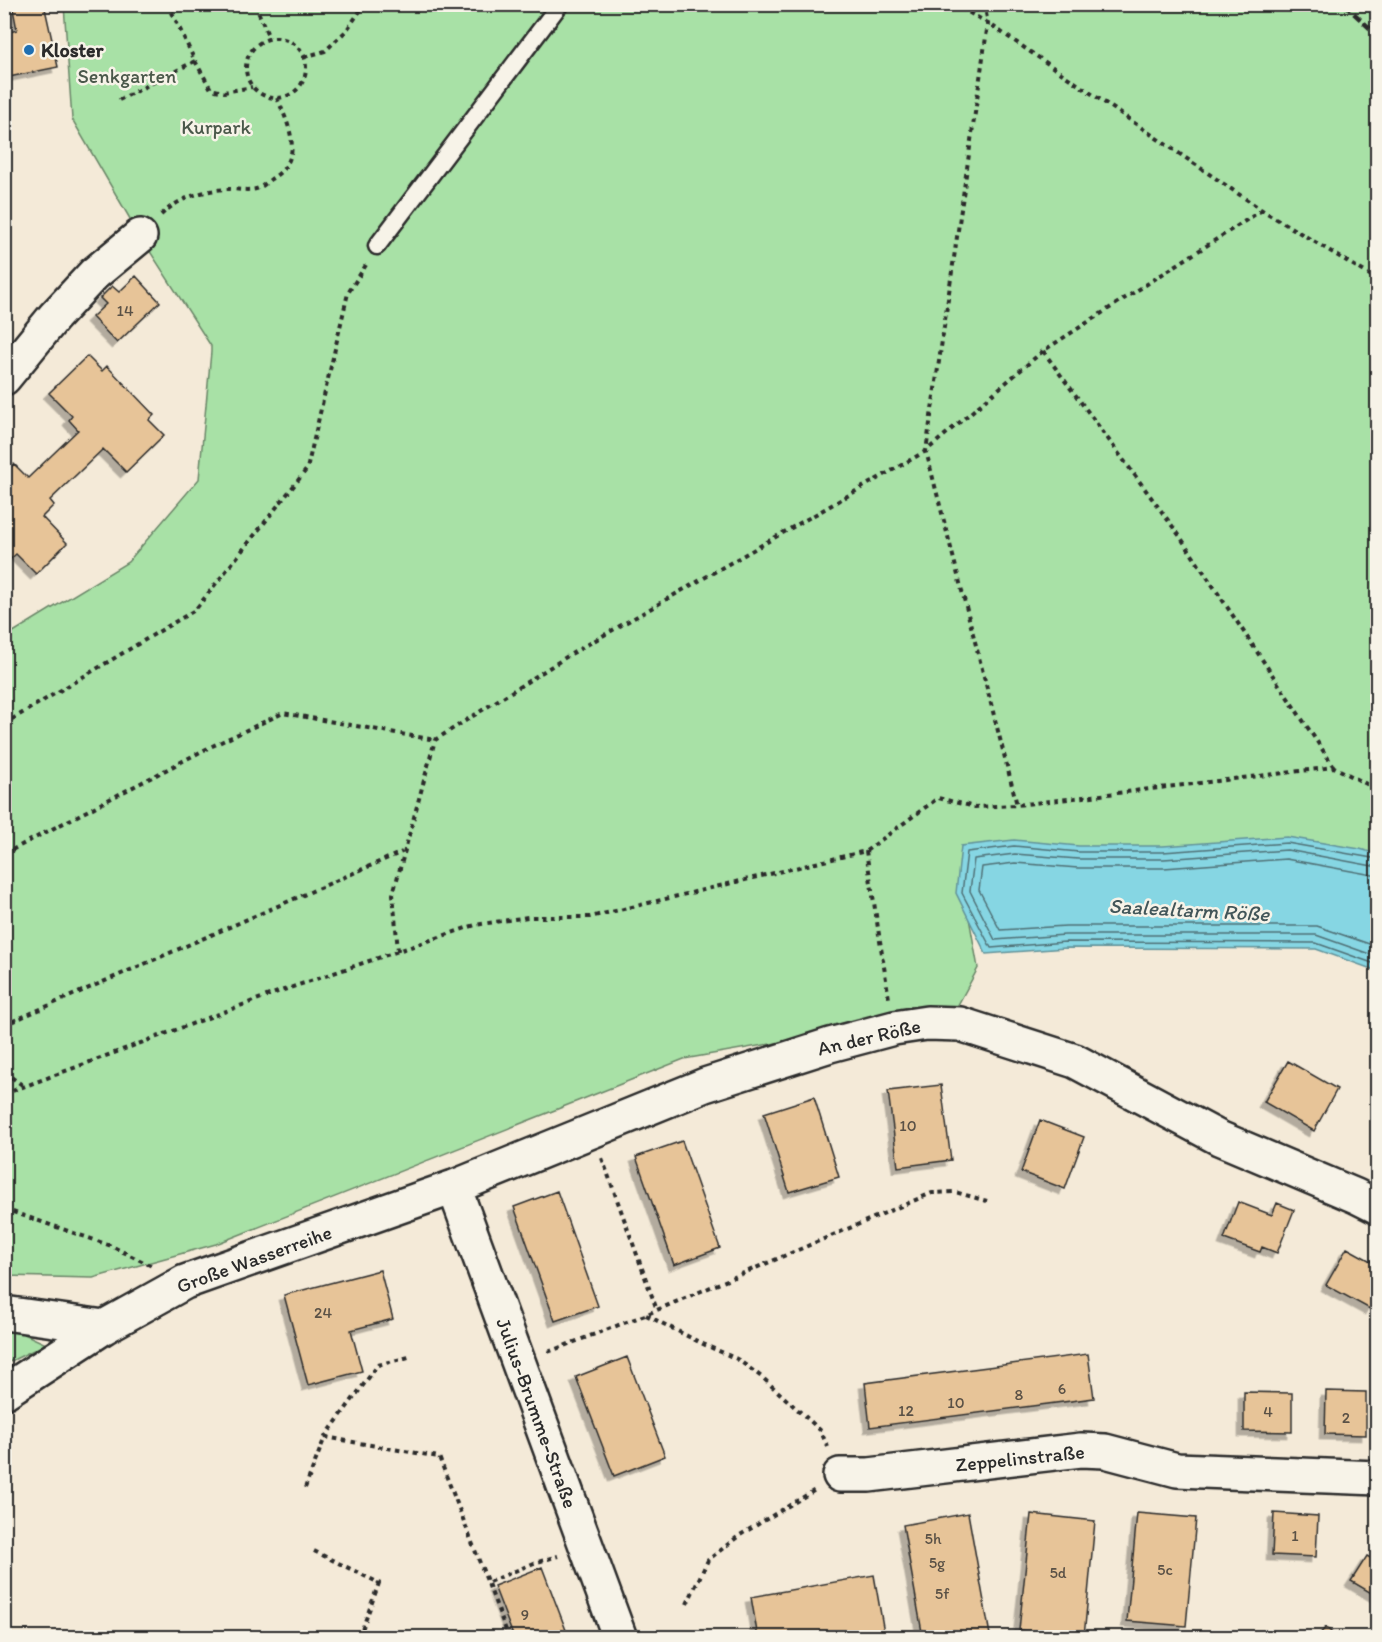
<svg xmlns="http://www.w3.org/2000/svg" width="1382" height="1642" font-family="Itim,sans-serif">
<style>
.green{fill:#a8e1a6;stroke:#6a8668;stroke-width:1.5}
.water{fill:#86d6e3;stroke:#629299;stroke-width:1.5}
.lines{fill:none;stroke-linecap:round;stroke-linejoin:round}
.shore{stroke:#4f6f75;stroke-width:1.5}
.building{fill:#e7c498;stroke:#2b2b2b;stroke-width:1.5;filter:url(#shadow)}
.lane-casing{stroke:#2b2b2b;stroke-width:21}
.street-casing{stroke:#2b2b2b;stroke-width:38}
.path{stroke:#2b2b2b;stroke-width:4;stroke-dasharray:4.5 4.5;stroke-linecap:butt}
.lane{stroke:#f7f3e8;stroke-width:16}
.street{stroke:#f7f3e8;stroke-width:33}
.rail{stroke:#2b2b2b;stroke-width:4.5;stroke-dasharray:9 4.5;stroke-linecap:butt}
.poi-dot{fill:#1f6fb2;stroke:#f7f3e8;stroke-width:2}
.labels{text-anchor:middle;stroke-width:5;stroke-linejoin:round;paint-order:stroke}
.number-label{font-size:16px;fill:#5a5146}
.poi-label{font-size:20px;font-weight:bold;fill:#2b2b2b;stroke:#f7f3e8;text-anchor:start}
.park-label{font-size:20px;fill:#4a584a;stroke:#f7f3e8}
.street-label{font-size:20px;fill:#2b2b2b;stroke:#f7f3e8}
.water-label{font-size:21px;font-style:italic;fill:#425659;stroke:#f7f3e8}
</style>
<defs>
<filter id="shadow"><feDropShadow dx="-5.5" dy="5.5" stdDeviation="0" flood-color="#0004"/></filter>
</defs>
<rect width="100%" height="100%" fill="#f4ead8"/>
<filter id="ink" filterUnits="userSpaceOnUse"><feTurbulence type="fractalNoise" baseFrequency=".0167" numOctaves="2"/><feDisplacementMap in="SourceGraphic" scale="12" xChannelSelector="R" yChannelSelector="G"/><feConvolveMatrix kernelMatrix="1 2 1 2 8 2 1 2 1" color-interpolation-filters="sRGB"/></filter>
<g filter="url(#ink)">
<path class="green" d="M64,5H1377V865L962,879L978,968L954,1012L684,1059L216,1244L93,1278L5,1276V637L128,562L199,479L211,352V346L140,236L72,119Z
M5,1325L46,1344L5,1364Z"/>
<path class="water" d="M1287,837L1360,849L1377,854V971L1316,949L1066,948L986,954L956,893L961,846L1014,840L1079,846H1163Z"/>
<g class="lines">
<path class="shore" d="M1378,859L1287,843L1163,852H1079L1014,846L967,852L962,893L991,948L1065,942L1316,943L1378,965
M1378,867L1287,850L1164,859H1078L1015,854L974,859L970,891L995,940L1065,935H1316L1378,957
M1378,876L1286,859L1164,868H1078L1015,863L982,867L979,890L1000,930L1066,926H1317L1378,947"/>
</g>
<path class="building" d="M12,4H44L58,67L4,78V27L6,33L17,30Z
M136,276L160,302L117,343L92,317L106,304L100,298L112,286L119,292Z
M87,356L102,371L107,366L154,415L149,420L164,435L126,472L103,449L50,500L54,505L42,517L67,543L36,574L16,554L4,565V474L14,464L28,478L78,430L69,420L72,416L49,393Z
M1288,1061L1337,1089L1314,1131L1264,1102Z
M941,1085L951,1160L898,1167L888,1091Z
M814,1097L839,1177L789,1192L764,1113Z
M1040,1120L1084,1137L1065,1189L1021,1172Z
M682,1141L720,1248L674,1265L636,1157Z
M557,1191L598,1306L555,1321L514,1207Z
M1238,1202L1272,1215L1277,1203L1294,1210L1277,1253L1262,1247L1260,1252L1224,1239Z
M1347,1248L1378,1265V1296L1370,1309L1326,1285Z
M380,1270L393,1319L351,1330L362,1371L308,1385L284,1295Z
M1088,1354L1094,1398L870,1427L865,1383Z
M627,1357L665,1456L614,1476L576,1377Z
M1326,1391L1366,1392V1435L1325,1434Z
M1244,1392L1292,1393V1432L1244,1431Z
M968,1513L990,1635L975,1638H923L903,1525Z
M1137,1513L1196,1518L1186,1626L1127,1621Z
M1274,1513L1318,1516L1316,1557L1272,1555Z
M1031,1514L1095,1521L1084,1637L1019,1630Z
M1367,1556L1378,1562V1597L1351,1581Z
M542,1567L569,1638H514L494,1586Z
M874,1575L885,1638H758L751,1597Z
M1326,1627L1337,1638H1316Z"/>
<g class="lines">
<g class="lane-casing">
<path id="lane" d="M377,246L560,4"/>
</g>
<g class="street-casing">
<path id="street" d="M4,378L54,317L94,274L140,236
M454,1187L620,1638
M4,1313L104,1327
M4,1392L104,1327L185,1282L454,1187L705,1085L830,1045L894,1028L927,1023L960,1024L1075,1061L1219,1138L1356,1196L1378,1207
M840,1475H869L1081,1450L1105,1451L1177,1470L1378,1478"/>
</g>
<path class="path" d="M168,4L195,61L211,89L224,92L252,87
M255,4L269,38
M953,4L988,23L1262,210L1378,280
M984,4L988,23L926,451L1017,805
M246 68a30 30 0 1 1 60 0a30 30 0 1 1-60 0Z
M304,57L325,51L346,31L365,4
M119,100L195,61
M161,215C179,198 203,190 228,189C236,189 248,191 256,189C261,188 267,182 271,179C305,159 290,127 277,98
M1043,351L1179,535L1334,767
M4,724L195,610L307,469L348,293L366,265
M866,851L889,999
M4,854L208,748L283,713L435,740
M398,951L393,894L435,740L571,654L926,451L1043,351L1262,210
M4,1025L402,852
M4,1072L25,1087
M4,1094L272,994L475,925L528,917H590L866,851L938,798L975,807L1017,805L1334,767L1378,790
M602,1158L657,1310
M4,1209L109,1245L152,1266
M646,1315L703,1344L737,1359L763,1378L820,1430L828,1447
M548,1352L645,1315L932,1193L955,1192L987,1201
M325,1437L439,1457L509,1638
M305,1488L325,1437L378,1365L409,1357
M314,1551L379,1583L359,1638
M489,1582L534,1563L558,1556
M687,1604L708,1560L740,1535L815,1490"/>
<use href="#lane" class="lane"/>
<use href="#street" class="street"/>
<path class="rail" d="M1344,4L1378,36"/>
</g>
</g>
<circle class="poi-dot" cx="29" cy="50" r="6"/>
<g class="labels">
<g class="number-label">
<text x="125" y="316">14</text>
<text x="908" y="1131">10</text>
<text x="323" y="1318">24</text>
<text x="1062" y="1394">6</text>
<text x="1019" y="1400">8</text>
<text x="956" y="1408">10</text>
<text x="906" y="1416">12</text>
<text x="1268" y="1417">4</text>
<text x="1346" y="1423">2</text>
<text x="1295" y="1541">1</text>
<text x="933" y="1544">5h</text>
<text x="937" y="1568">5g</text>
<text x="1165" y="1575">5c</text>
<text x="1058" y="1578">5d</text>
<text x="942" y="1599">5f</text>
<text x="525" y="1620">9</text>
</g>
<g class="poi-label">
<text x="41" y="57">Kloster</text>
</g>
<g class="park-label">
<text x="127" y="83">Senkgarten</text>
<text x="216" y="134">Kurpark</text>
</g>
<g class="street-label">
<text transform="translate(869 1037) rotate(-13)" y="7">An der Röße</text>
<text transform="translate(254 1259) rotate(-20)" y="7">Große Wasserreihe</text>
<text transform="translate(537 1413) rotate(70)" y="7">Julius-Brumme-Straße</text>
<text transform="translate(1020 1458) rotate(-6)" y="7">Zeppelinstraße</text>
</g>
<g class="water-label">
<text transform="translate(1189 910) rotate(3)" y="7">Saalealtarm Röße</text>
</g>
</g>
<rect width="1382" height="1642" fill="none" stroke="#f7f3e8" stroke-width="24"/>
<rect x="12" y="12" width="1358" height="1618" fill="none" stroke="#2b2b2b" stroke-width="2" filter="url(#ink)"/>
</svg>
